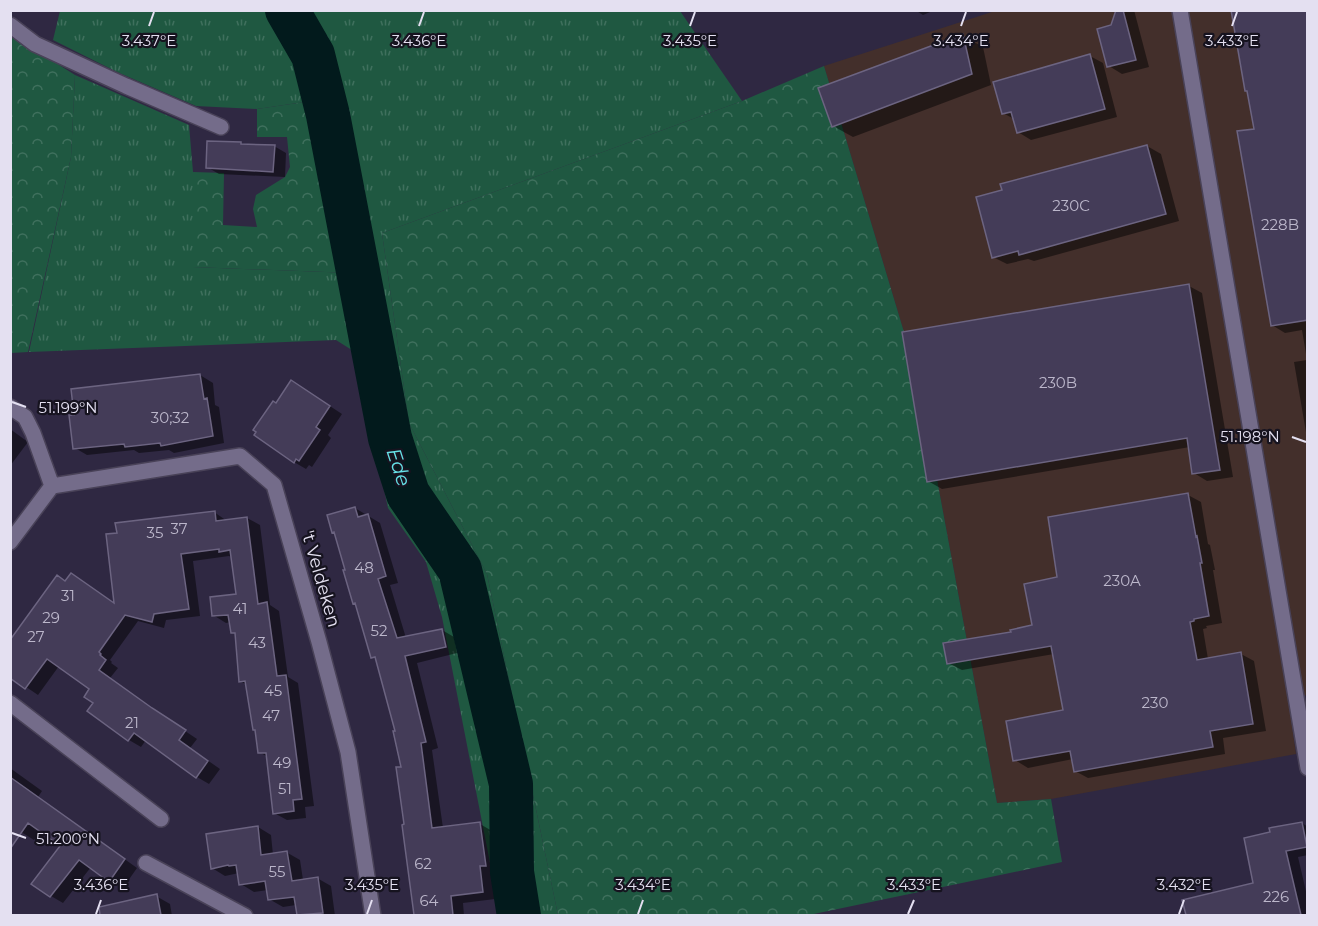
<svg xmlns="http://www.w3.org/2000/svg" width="1318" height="926" font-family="Montserrat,sans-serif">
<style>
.industrial{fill:#432f2b}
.grass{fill:url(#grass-tufts)}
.forest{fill:url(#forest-crowns)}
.shadow{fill:#0007}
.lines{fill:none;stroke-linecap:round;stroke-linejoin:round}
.river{stroke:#021a1c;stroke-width:44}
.building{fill:#443c58;stroke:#6c6481;stroke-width:1.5}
.minor-casing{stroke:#494258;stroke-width:18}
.minor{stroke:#746c8a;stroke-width:15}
.ticks{fill:none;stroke:#e4e0f1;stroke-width:2}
.labels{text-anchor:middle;stroke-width:4.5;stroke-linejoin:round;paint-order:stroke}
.number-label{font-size:15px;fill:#bcb7cb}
.street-label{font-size:18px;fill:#e4e0f1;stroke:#16131f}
.water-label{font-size:20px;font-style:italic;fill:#66e0e7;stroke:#16131f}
.ticks-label{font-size:15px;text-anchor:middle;fill:#e4e0f1;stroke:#16131f;stroke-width:4.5;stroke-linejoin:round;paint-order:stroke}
</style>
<defs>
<pattern id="grass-tufts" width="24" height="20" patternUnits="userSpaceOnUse" patternTransform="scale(1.5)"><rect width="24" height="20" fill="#1f5841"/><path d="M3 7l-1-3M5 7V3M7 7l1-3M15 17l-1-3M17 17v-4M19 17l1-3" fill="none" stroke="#3f705d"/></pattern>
<pattern id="forest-crowns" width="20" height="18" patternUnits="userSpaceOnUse" patternTransform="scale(1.5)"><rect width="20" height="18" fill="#1f5841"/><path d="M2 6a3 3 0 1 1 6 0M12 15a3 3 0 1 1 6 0" fill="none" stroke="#3f705d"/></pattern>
</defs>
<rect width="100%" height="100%" fill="#2f2842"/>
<path class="industrial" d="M995,11H1307L1308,695L1288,698L1296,754L1051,799L997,803L919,382L824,66Z"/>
<path class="grass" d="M60,11H275L293,38L318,100L257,109L196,106L117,72L53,40Z
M303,11H680L742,101L382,233L409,423L487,574L558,915H498L492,873L442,617L426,562L388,508L355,352L336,340L29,352L71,157L75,75L189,125L193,172V267L352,273L345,238L367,235L341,113L328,72Z"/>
<path class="forest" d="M10,34L75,75L71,157L28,352L11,353Z
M824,66L919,382L997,803L1051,799L1062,862L809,915H558L487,574L409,423L382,233L742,101Z
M318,100L352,273L193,267V172L224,173L223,225L257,227L253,209L256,195L285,177L290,167L287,137H257V109Z"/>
<path class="shadow" d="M915,10H935L923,15Z
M1117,10H1134L1149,67L1122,74L1109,66L1112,26Z
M1308,10V444L1294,362L1307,360L1302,330L1285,333L1272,325L1255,130Z
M963,36L983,47L991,85L853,137L833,126Z
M1090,56L1103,63L1117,117L1031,140L1018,132L1014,119L1003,113Z
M244,146H274L286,153L285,177L219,174L207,167Z
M1147,146L1161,154L1179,221L1034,261L1028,259L1007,264L993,257Z
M1189,286L1202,293L1233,477L1207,481L1194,473L1190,447L942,489L928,481Z
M200,375L213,383L215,405L219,407L224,443L174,453L169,450L139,453L134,450L87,455L75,448Z
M304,389L342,414L328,435L331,438L312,467L309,465L306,469L294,462L277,405Z
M10,429L28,442L10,466Z
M1188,495L1201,502L1208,544L1210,545L1215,570H1213L1222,623L1206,626L1207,628L1203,629L1208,659L1241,654L1254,661L1266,731L1223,738L1225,754L1088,778L1075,771L1073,759L1028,768L1015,760L1064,711L1054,654L962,670L948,663L1012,633L1034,626L1059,578Z
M355,508L380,523L398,583L390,585L406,638L442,630L454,637L457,653L417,663L438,748L432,750L443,828L480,824L492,831L498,872L492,873L495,899L463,903L464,916H415L403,826L406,825L403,768L397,732L377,660L373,657L357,604L354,603L347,571L336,533L333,532Z
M214,512L227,521L247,518L260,525L270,605L279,611L288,677L298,683L314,806L305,807L306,818L287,820L274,813L268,757L259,752L247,685L240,681L236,634L233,632L231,622L226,623L213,615L237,595L233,558L229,556L193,561L200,616L166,620L164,628L138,621L110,660L112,662L111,663L118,668L110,678L164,717L197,739L190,748L220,769L209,784L197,777L146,740L141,747L129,740L89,711L95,703L91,689L59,666L38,695L10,676L72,574L116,604Z
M10,768L42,791L38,797L137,868L123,888L110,881L105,849L63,903L51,896L62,846L40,831L34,840L10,825Z
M1302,823L1308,827V855L1298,857L1308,900V916H1187L1184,901L1254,884Z
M258,827L271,835L273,855L286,852L300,860L303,880L317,878L331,886L335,916H298L296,905L283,907L269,899L268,890L254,892L241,884L239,873L225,876L212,868Z
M156,896L170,904L172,916H135L132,901Z"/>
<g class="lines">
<path class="river" d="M287,10L313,55L328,115L390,438L408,494L460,570L511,784L512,872L519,916"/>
</g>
<path class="building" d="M1116,10H1123L1136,60L1107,67L1097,29L1111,25Z
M1231,10H1308V320L1271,326L1237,131L1254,129L1247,91H1245Z
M963,34L972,74L832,127L818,88Z
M1090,54L1105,109L1017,133L1011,112L1002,114L993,82Z
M207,141L241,142V144L275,145L273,172L206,168Z
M1147,145L1166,214L1019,255L1018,251L992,258L976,197L1002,190L1000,184Z
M1189,284L1220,470L1192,474L1187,438L927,482L902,332Z
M200,374L204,399L207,398L213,436L161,446L160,443L125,447L124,444L73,449L69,415H74L71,389Z
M291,380L330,406L316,427L320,430L299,461L296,459L294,463L254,435L256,432L253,430L273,401L276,403Z
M1188,493L1196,537L1197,536L1202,563H1200L1209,616L1194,619V621L1190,622L1197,660L1241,652L1253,724L1210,731L1213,747L1074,772L1070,751L1013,761L1006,721L1063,710L1051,646L947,664L943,643L1011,632L1010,630L1032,625L1024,584L1057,577L1048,517Z
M355,507L358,517L368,514L386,576L378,579L397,638L442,629L446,647L405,656L426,742L421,743L432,828L480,822L486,866H480L483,892L451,896L453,915H414L402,825L404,824L396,767H401L393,731H395L375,657L371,658L355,603L353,604L343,570H345L334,532L332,533L327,515Z
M215,511L216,521L247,517L258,604L267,602L277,676L286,675L302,799L293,800L294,811L273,814L266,753H258L255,730H253L245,681L239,682L235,633H231L228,615L212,616L210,597L236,594L230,550L219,552V549L181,554L189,609L154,614L152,622L125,615L99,652L101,654L100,655L106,660L99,670L152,708L186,730L179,740L208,761L196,778L134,733L128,741L87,711L93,703L84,697L89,689L47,659L25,689L10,678V640L57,575L65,581L71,573L114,603L106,534L117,533L115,523Z
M10,777L125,859L109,882L79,860L50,897L31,884L60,846L28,823L10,849Z
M1302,822L1307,847L1286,851L1301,915H1186L1182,900L1253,883L1244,838L1270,832L1269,828Z
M258,826L261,855L287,851L292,881L318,877L323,913L297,915L294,897L268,900L265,881L239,885L236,865L229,866L228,865L211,869L206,834Z
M157,894L161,915H100L99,907Z"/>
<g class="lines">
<g class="minor-casing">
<path id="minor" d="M1180,10L1308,768
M10,25L35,44L126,86L221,127
M10,407L25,417L33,433L52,486
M10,542L52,486L240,456L274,485L319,642L348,752L373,916
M10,703L161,819
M146,863L245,916"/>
</g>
<use href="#minor" class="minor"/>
</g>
<path class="ticks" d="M149,26L154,12M419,26L424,12M690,26L695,12M961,26L966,12M1232,26L1237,12M12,402L26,407M1292,437L1306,442M12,833L26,838M96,914L101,900M367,914L372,900M638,914L643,900M908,914L914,900M1179,914L1184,900"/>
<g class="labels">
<g class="number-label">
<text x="1071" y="211">230C</text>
<text x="1280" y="230">228B</text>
<text x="1058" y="388">230B</text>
<text x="170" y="423">30;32</text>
<text x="179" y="534">37</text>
<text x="155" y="538">35</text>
<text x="364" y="573">48</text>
<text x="1122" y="586">230A</text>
<text x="68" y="601">31</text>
<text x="240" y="614">41</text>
<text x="51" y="623">29</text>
<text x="379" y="636">52</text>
<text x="36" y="642">27</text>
<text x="257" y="648">43</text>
<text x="273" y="696">45</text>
<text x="1155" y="708">230</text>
<text x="271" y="721">47</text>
<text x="132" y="728">21</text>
<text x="282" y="768">49</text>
<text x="285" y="794">51</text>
<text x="423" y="869">62</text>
<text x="277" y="877">55</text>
<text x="1276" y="902">226</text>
<text x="429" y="906">64</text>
</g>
<g class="street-label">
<text transform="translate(321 579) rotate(74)" y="6">'t Veldeken</text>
</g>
<g class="water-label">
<text transform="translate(399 467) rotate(72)" y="7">Ede</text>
</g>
</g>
<g class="ticks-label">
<text x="419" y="46">3.436°E</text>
<text x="690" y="46">3.435°E</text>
<text x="961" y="46">3.434°E</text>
<text x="149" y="46">3.437°E</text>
<text x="1232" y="46">3.433°E</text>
<text x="68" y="413">51.199°N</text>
<text x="1250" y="442">51.198°N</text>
<text x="68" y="844">51.200°N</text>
<text x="101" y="890">3.436°E</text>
<text x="372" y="890">3.435°E</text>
<text x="643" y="890">3.434°E</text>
<text x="914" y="890">3.433°E</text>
<text x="1184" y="890">3.432°E</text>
</g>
<rect width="1318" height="926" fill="none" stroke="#e4e0f1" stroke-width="24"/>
</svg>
